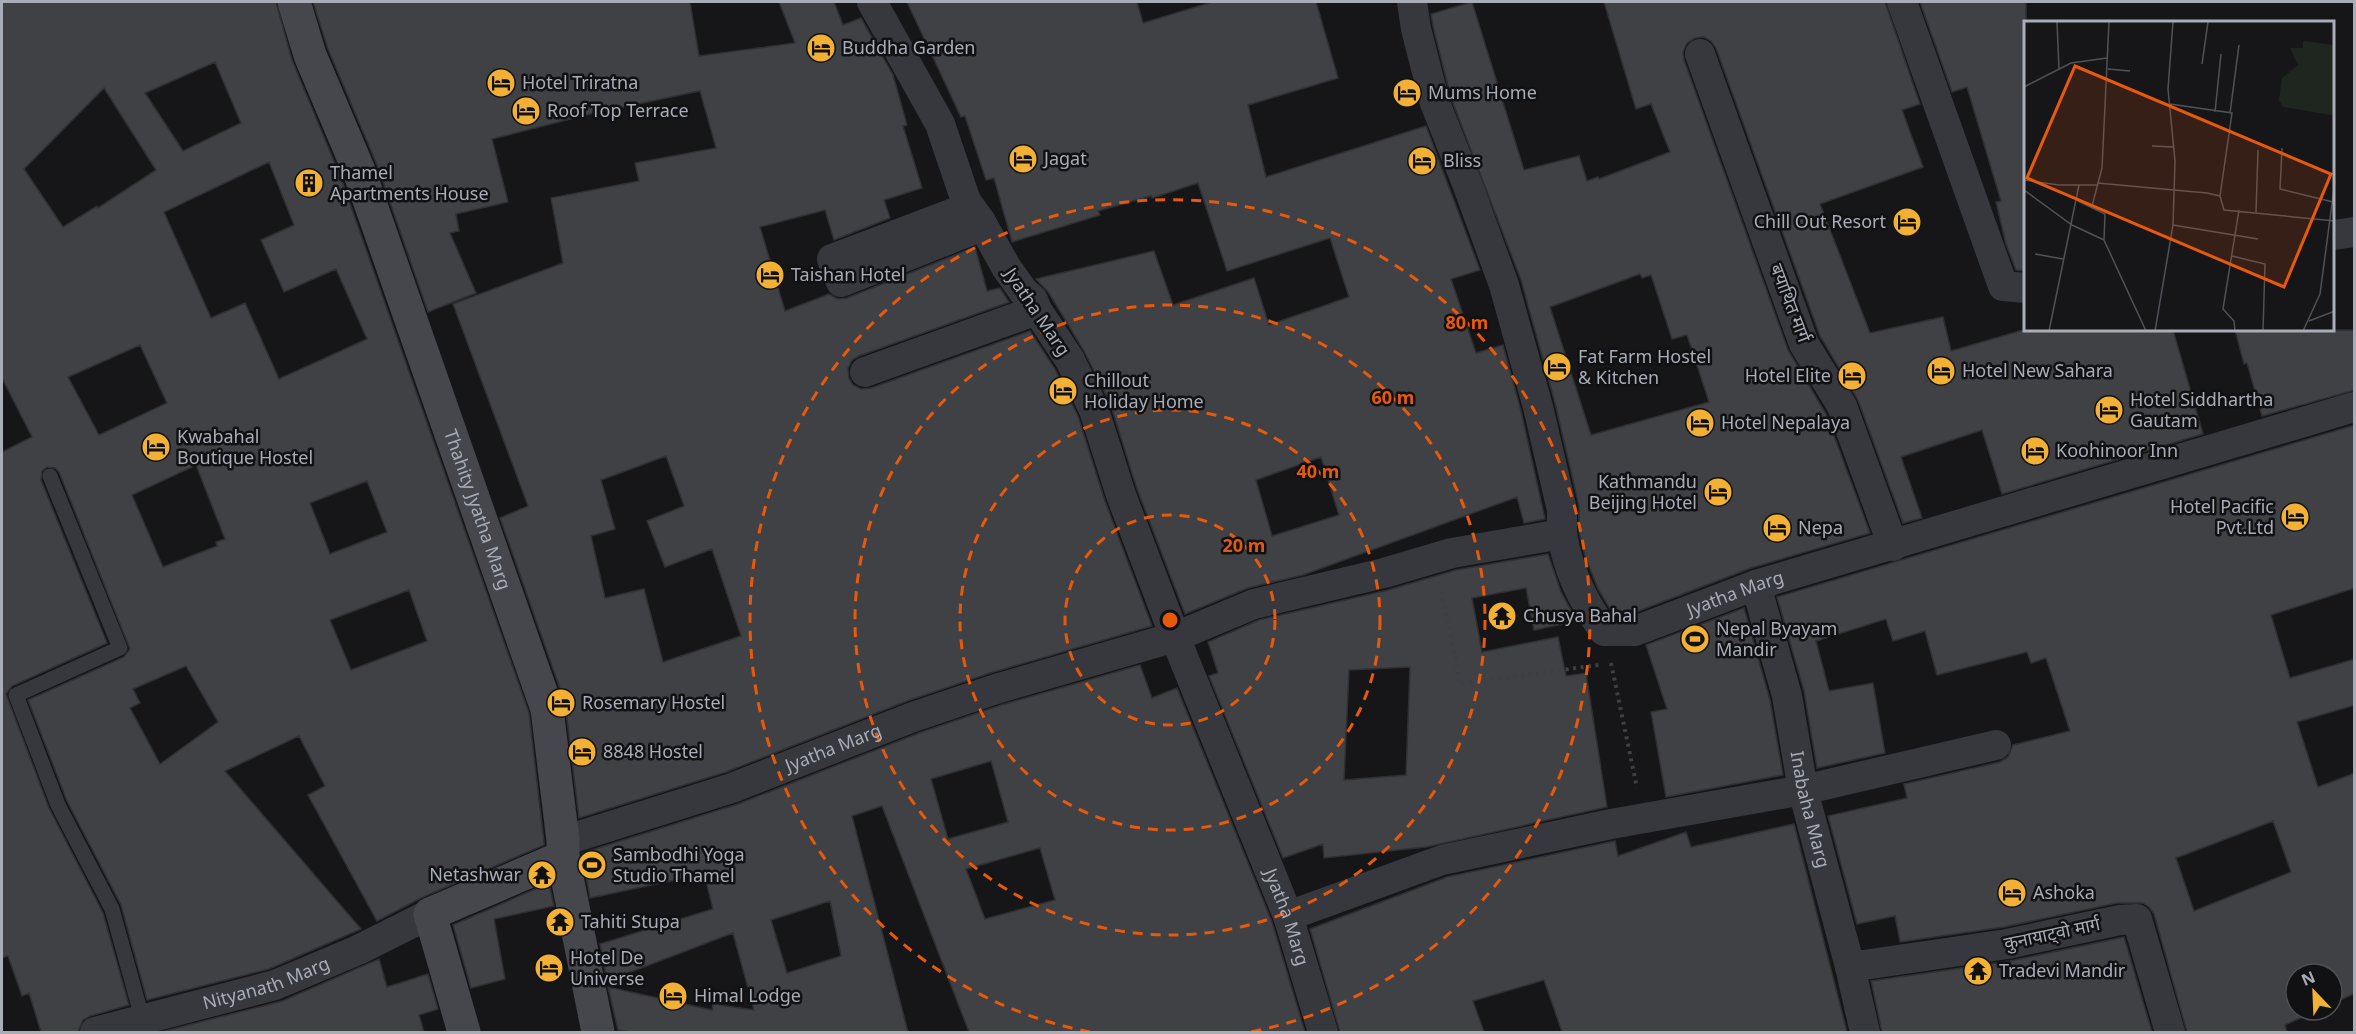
<svg xmlns="http://www.w3.org/2000/svg" width="2356" height="1034" font-family="'Noto Sans','Noto Sans Devanagari',sans-serif">
<style>
.building{fill:#404145;stroke:#303034;stroke-width:1.5;fill-rule:evenodd}
.lines{fill:none;stroke-linecap:round;stroke-linejoin:round}
.path{stroke:#3d3f44;stroke-width:4;stroke-dasharray:3 4.5;stroke-linecap:butt}
.lane{stroke:#37383d;stroke-width:15}
.street{stroke:#37383d;stroke-width:30}
.secondary{stroke:#45474d;stroke-width:33}
.ring{fill:none;stroke:#e8590c;stroke-width:3;stroke-dasharray:10 8}
.labels{text-anchor:middle;stroke-width:5;stroke-linejoin:round;paint-order:stroke}
.poi-label{font-size:18px;fill:#a8adb8;stroke:#111113;text-anchor:start}
.street-label{font-size:18px;fill:#a8adb8;stroke:#111113}
.inset-road{fill:none;stroke:#505258;stroke-width:1.5}
.view{fill:#e8590c;fill-opacity:0.15;stroke:#e8590c;stroke-width:3}
.inset-edge{fill:none;stroke:#a8adb8;stroke-width:3}
.centre{fill:#e8590c;stroke:#111113;stroke-width:3}
.ring-label{font-size:18px;text-anchor:middle;font-weight:bold;fill:#e8590c;stroke:#111113;stroke-width:5;stroke-linejoin:round;paint-order:stroke}
</style>
<rect width="100%" height="100%" fill="#161618"/>
<path class="building" d="M2,2H276L292,60L341,178L529,713L544,842V845L423,897L377,921L308,795L325,786L299,736L225,771L361,929L269,969L147,1000L121,905L67,801L28,700L124,657L130,649L59,472L55,468L47,467L42,471L41,480L107,643L12,686L6,694L49,808L103,913L129,1005L90,1016L83,1020L78,1032H41L29,993L22,996L8,956L2,958V452L32,437L2,378ZM215,62L241,123L183,151L145,93ZM104,88L156,170L98,208L97,206L63,227L24,169ZM269,162L294,225L261,240L284,292L336,269L367,339L279,379L245,303L211,318L164,212ZM140,345L167,403L99,435L68,377ZM196,465L225,539L216,542L217,546L163,567L132,495ZM367,481L387,532L330,554L310,503ZM409,590L427,641L351,670L330,620ZM186,666L218,722L160,764L130,708L140,703L133,689Z
M313,2H690L699,56L795,43L779,2H834L843,25L861,18L893,75L907,125L903,126L922,188L884,200L890,218L834,240L825,210L760,227L785,311L829,294L838,299L847,298L975,247L987,291L1000,288L1009,302L859,356L852,360L848,368L849,378L853,385L861,389L871,388L1030,331L1055,369L1078,416L1105,501L1152,626L990,673L907,701L726,772L579,818L565,703L500,518L528,506L453,304L563,263L551,198L639,181L635,163L716,148L700,91L590,114L492,139L508,202L456,214L459,231L450,233L476,293L428,312L377,165L328,49ZM666,456L684,506L647,521L665,567L712,549L741,636L663,662L644,589L605,598L591,536L615,529L601,480Z
M907,2H1137L1143,23L1212,2H1316L1338,78L1248,105L1266,177L1426,126L1480,270L1451,279L1476,353L1503,345L1521,411L1545,519L1524,523L1517,497L1303,575L1248,588L1185,614L1137,489L1110,403L1084,351L1049,293L1036,279L1154,251L1173,305L1254,278L1269,325L1349,297L1330,238L1227,271L1198,183L1152,198L1151,196L1098,211L1100,215L1012,242L994,178L986,180L965,116L961,117ZM1321,457L1339,515L1272,536L1256,480Z
M1472,2L1524,170L1579,156L1587,181L1598,177L1599,179L1670,152L1651,104L1636,109L1604,2H1885L1920,104L1902,110L1923,167L1820,204L1870,333L1943,317L1951,351L2023,330H2173L2203,434L2002,494L1982,430L1901,457L1922,518L1903,523L1858,400L1820,336L1716,48L1711,41L1704,37L1695,38L1687,43L1683,52L1684,60L1788,350L1826,414L1870,533L1751,568L1636,612L1635,609L1613,614L1598,589L1585,556L1579,532V506L1555,403L1521,280L1451,98L1433,26L1431,14ZM1640,274L1642,278L1651,275L1672,339L1687,335L1709,402L1591,435L1550,307Z
M1920,2H2026V271L2016,270L2006,244L1996,202L2001,201L1967,87L1952,92Z
M2235,330H2355V390L2262,416L2247,363L2244,364Z
M2355,425V588L2271,615L2290,678L2355,659V705L2297,722L2318,787L2355,773V993L2332,1004V974H2296V1010H2318L2285,1025L2287,1032H2187L2154,914L2149,907L2143,903H2117L2004,927L1900,942L1895,916L1857,924L1828,816L1907,798L1904,784L2000,762L2008,757L2013,745L2070,731L2046,658L2031,663L2027,652L1937,675L1925,631L1893,641L1886,619L1816,641L1829,691L1873,683L1885,753L1817,768L1804,691L1777,597ZM2273,821L2291,872L2194,911L2176,858Z
M1548,554L1561,592L1577,621L1534,630L1526,588L1472,598L1482,652L1558,637L1566,676L1586,673L1607,807L1426,847L1324,858L1323,844L1283,858L1209,676L1218,673L1208,642L1259,620L1388,590L1456,570ZM1410,667L1406,775L1344,780L1349,670Z
M1744,608L1770,700L1783,775L1666,797L1651,712L1667,709L1646,645Z
M1140,665L1152,698L1177,688L1272,922L1305,1032H969L882,806L852,816L908,1032H631L618,1030L608,987L712,1010L713,1004L754,1010L733,933L607,981L600,944L713,909L704,874L590,898L582,853L738,804L919,733L1001,705ZM991,761L1008,822L948,839L931,779ZM1040,848L1055,900L985,919L966,869ZM830,901L841,956L787,973L771,920Z
M1794,824L1847,1032H1562L1544,980L1473,1001L1484,1032H1340L1310,929L1447,877L1615,841L1618,856L1686,832L1691,847Z
M549,883L554,906L494,919L505,979L471,988L453,925Z
M2124,937L2152,1032H1882L1871,981L2010,961Z
M379,959L387,987L428,974L438,1009L419,1015L424,1032H161L282,1001Z"/>
<g class="lines">
<path class="path" d="M1441,591L1456,659L1459,684L1599,665
M1611,663L1637,788"/>
<path class="lane" d="M50,476L120,648L16,695L58,805L112,909L143,1021"/>
<g class="street">
<path id="s1" d="M872,2L940,124L966,201L981,222L1006,267L1023,291L1033,300L1037,310L1070,360L1094,410L1121,495L1175,637L1288,916L1323,1032"/>
<path d="M1412,2L1416,29L1435,103L1468,186L1504,285L1538,407L1562,510V534"/>
<path d="M1902,2L2003,286L2026,288"/>
<path d="M1700,54L1804,344L1842,406L1893,546"/>
<path d="M972,220V230L841,282L832,259L964,209L972,220L981,222"/>
<path d="M2334,235L2354,232"/>
<path d="M865,372L1037,310"/>
<path id="s2" d="M1756,585L1787,696L1803,790L1850,967L1865,1032"/>
<path id="s3" d="M563,841L732,788L913,717L996,689L1175,637L1254,604L1384,573L1452,553L1562,534C1568,571 1583,601 1604,631H1635L1756,585L2354,407"/>
<path d="M1288,916L1442,860L1611,824L1803,790L1996,745"/>
<path d="M1850,967L2007,944L2120,920L2137,919L2170,1032"/>
<path id="s4" d="M95,1032L275,985L358,950L430,914"/>
</g>
<g class="secondary">
<path id="s5" d="M294,2L310,55L359,171L547,709L563,841V857L598,1032"/>
<path d="M464,1032L430,914L563,857"/>
</g>
</g>
<g class="ring">
<circle cx="1170" cy="620" r="105"/>
<circle cx="1170" cy="620" r="210"/>
<circle cx="1170" cy="620" r="315"/>
<path d="M1090 1032A420 420 0 1 1 1250 1032"/>
</g>
<defs>
<g id="hotel-disc" transform="scale(1.5)"><circle r="9.5" fill="#f2b134" stroke="#111113"/><path d="M-6-4.5h1.5V1H6V5H4.5V3h-9V5H-6ZM-4 0a1.8 1.8 0 1 1 3.6 0ZM.5 0V-2.5h3Q6-2.5 6 0Z" fill="#111"/></g>
<g id="building-disc" transform="scale(1.5)"><circle r="9.5" fill="#f2b134" stroke="#111113"/><path d="M-4-6H4V6H1V3H-1V6H-4ZM-2.5-4.3h1.7v1.8h-1.7ZM.8-4.3h1.7v1.8H.8ZM-2.5-1h1.7V.8h-1.7ZM.8-1h1.7V.8H.8Z" fill="#111"/></g>
<g id="temple-disc" transform="scale(1.5)"><circle r="9.5" fill="#f2b134" stroke="#111113"/><path d="M0-6L5-2H3V0L6.5 2.5H4V6H1.5V3h-3V6H-4V2.5H-6.5L-3 0V-2H-5Z" fill="#111"/></g>
<g id="stadium-disc" transform="scale(1.5)"><circle r="9.5" fill="#f2b134" stroke="#111113"/><path d="M0-5a6.5 5 0 1 0 0 10a6.5 5 0 1 0 0-10ZM-3.5-1.8h7v3.6h-7Z" fill="#111"/></g>
</defs>
<g fill-rule="evenodd">
<use href="#hotel-disc" x="821" y="48"/>
<use href="#hotel-disc" x="501" y="83"/>
<use href="#hotel-disc" x="1407" y="93"/>
<use href="#hotel-disc" x="526" y="111"/>
<use href="#hotel-disc" x="1023" y="159"/>
<use href="#hotel-disc" x="1422" y="161"/>
<use href="#building-disc" x="309" y="183"/>
<use href="#hotel-disc" x="1907" y="222"/>
<use href="#hotel-disc" x="770" y="275"/>
<use href="#hotel-disc" x="1557" y="367"/>
<use href="#hotel-disc" x="1941" y="371"/>
<use href="#hotel-disc" x="1852" y="376"/>
<use href="#hotel-disc" x="1063" y="391"/>
<use href="#hotel-disc" x="2109" y="410"/>
<use href="#hotel-disc" x="1700" y="423"/>
<use href="#hotel-disc" x="156" y="447"/>
<use href="#hotel-disc" x="2035" y="451"/>
<use href="#hotel-disc" x="1718" y="492"/>
<use href="#hotel-disc" x="2295" y="517"/>
<use href="#hotel-disc" x="1777" y="528"/>
<use href="#temple-disc" x="1502" y="616"/>
<use href="#stadium-disc" x="1695" y="639"/>
<use href="#hotel-disc" x="561" y="703"/>
<use href="#hotel-disc" x="582" y="752"/>
<use href="#stadium-disc" x="592" y="865"/>
<use href="#temple-disc" x="542" y="875"/>
<use href="#hotel-disc" x="2012" y="893"/>
<use href="#temple-disc" x="560" y="922"/>
<use href="#hotel-disc" x="549" y="968"/>
<use href="#temple-disc" x="1978" y="971"/>
<use href="#hotel-disc" x="673" y="996"/>
</g>
<g class="labels">
<g class="poi-label">
<text x="842" y="54">Buddha Garden</text>
<text x="522" y="89">Hotel Triratna</text>
<text x="1428" y="99">Mums Home</text>
<text x="547" y="117">Roof Top Terrace</text>
<text x="1044" y="165">Jagat</text>
<text x="1443" y="167">Bliss</text>
<text x="330" y="179">Thamel<tspan x="330" dy="21">Apartments House</tspan></text>
<text x="1886" y="228" text-anchor="end">Chill Out Resort</text>
<text x="791" y="281">Taishan Hotel</text>
<text x="1578" y="363">Fat Farm Hostel<tspan x="1578" dy="21">&amp; Kitchen</tspan></text>
<text x="1962" y="377">Hotel New Sahara</text>
<text x="1831" y="382" text-anchor="end">Hotel Elite</text>
<text x="1084" y="387">Chillout<tspan x="1084" dy="21">Holiday Home</tspan></text>
<text x="2130" y="406">Hotel Siddhartha<tspan x="2130" dy="21">Gautam</tspan></text>
<text x="1721" y="429">Hotel Nepalaya</text>
<text x="177" y="443">Kwabahal<tspan x="177" dy="21">Boutique Hostel</tspan></text>
<text x="2056" y="457">Koohinoor Inn</text>
<text x="1697" y="488" text-anchor="end">Kathmandu<tspan x="1697" dy="21">Beijing Hotel</tspan></text>
<text x="2274" y="513" text-anchor="end">Hotel Pacific<tspan x="2274" dy="21">Pvt.Ltd</tspan></text>
<text x="1798" y="534">Nepa</text>
<text x="1523" y="622">Chusya Bahal</text>
<text x="1716" y="635">Nepal Byayam<tspan x="1716" dy="21">Mandir</tspan></text>
<text x="582" y="709">Rosemary Hostel</text>
<text x="603" y="758">8848 Hostel</text>
<text x="613" y="861">Sambodhi Yoga<tspan x="613" dy="21">Studio Thamel</tspan></text>
<text x="521" y="881" text-anchor="end">Netashwar</text>
<text x="2033" y="899">Ashoka</text>
<text x="581" y="928">Tahiti Stupa</text>
<text x="570" y="964">Hotel De<tspan x="570" dy="21">Universe</tspan></text>
<text x="1999" y="977">Tradevi Mandir</text>
<text x="694" y="1002">Himal Lodge</text>
</g>
<g class="street-label">
<text transform="translate(1790 303) rotate(69)" y="6">बयाथित मार्ग</text>
<text transform="translate(1037 312) rotate(56)" y="6">Jyatha Marg</text>
<text dy="6" stroke="none"><textPath href="#s5" startOffset="540">Thahity Jyatha Marg</textPath></text>
<text dy="6" stroke="none"><textPath href="#s3" startOffset="1292">Jyatha Marg</textPath></text>
<text dy="6" stroke="none"><textPath href="#s3" startOffset="286">Jyatha Marg</textPath></text>
<text dy="6" stroke="none"><textPath href="#s2" startOffset="231">Inabaha Marg</textPath></text>
<text dy="6" stroke="none"><textPath href="#s1" startOffset="1010">Jyatha Marg</textPath></text>
<text transform="translate(2052 934) rotate(-12)" y="6">कुनायाट्वो मार्ग</text>
<text dy="6" stroke="none"><textPath href="#s4" startOffset="178">Nityanath Marg</textPath></text>
</g>
</g>
<g transform="translate(2024 21)">
<rect width="310" height="310" fill="#161618"/>
<path d="M279,20L310,24L311,91L307,94L259,86L255,79L258,57L274,44L266,27H279Z" fill="#1e261f"/>
<path class="inset-road" d="M33,1L35,48M178,43L184,1M84,48L106,50M0,66L47,42L83,37M146,83L208,92L196,175M191,91L197,33M206,92L215,24M128,125L149,126M258,127L256,168L309,181M0,159L35,164H73M73,162L183,172L196,175L200,189L311,200M0,169L48,204L80,219M54,180L81,193L80,219L122,310M68,185L78,147L85,1M232,191L234,129M149,204L234,218M11,233L39,238M208,235L241,243L239,310M285,300L311,290M25,310L55,164M131,310L149,204L151,140L144,68L149,1M211,310L210,300L199,288L215,189M279,310L296,273L311,160"/>
<path class="view" d="M51,45L307,153L260,266L3,157Z"/>
<rect width="310" height="310" class="inset-edge"/>
</g>
<circle cx="1170" cy="620" r="9" class="centre"/>
<g class="ring-label">
<text x="1467" y="329">80 m</text>
<text x="1393" y="404">60 m</text>
<text x="1318" y="478">40 m</text>
<text x="1244" y="552">20 m</text>
</g>
<rect width="2356" height="1034" fill="none" stroke="#a8adb8" stroke-width="6"/>
<g transform="translate(2314 992) rotate(337)"><circle r="28" fill="#111113" stroke="#4d4f55" stroke-width="1.5"/>
<path d="M0-4.5L10 22L0 15L-10 22Z" fill="#f2b134"/>
<text y="-9" font-size="16" font-weight="bold" text-anchor="middle" fill="#a8adb8">N</text>
</g>
</svg>
